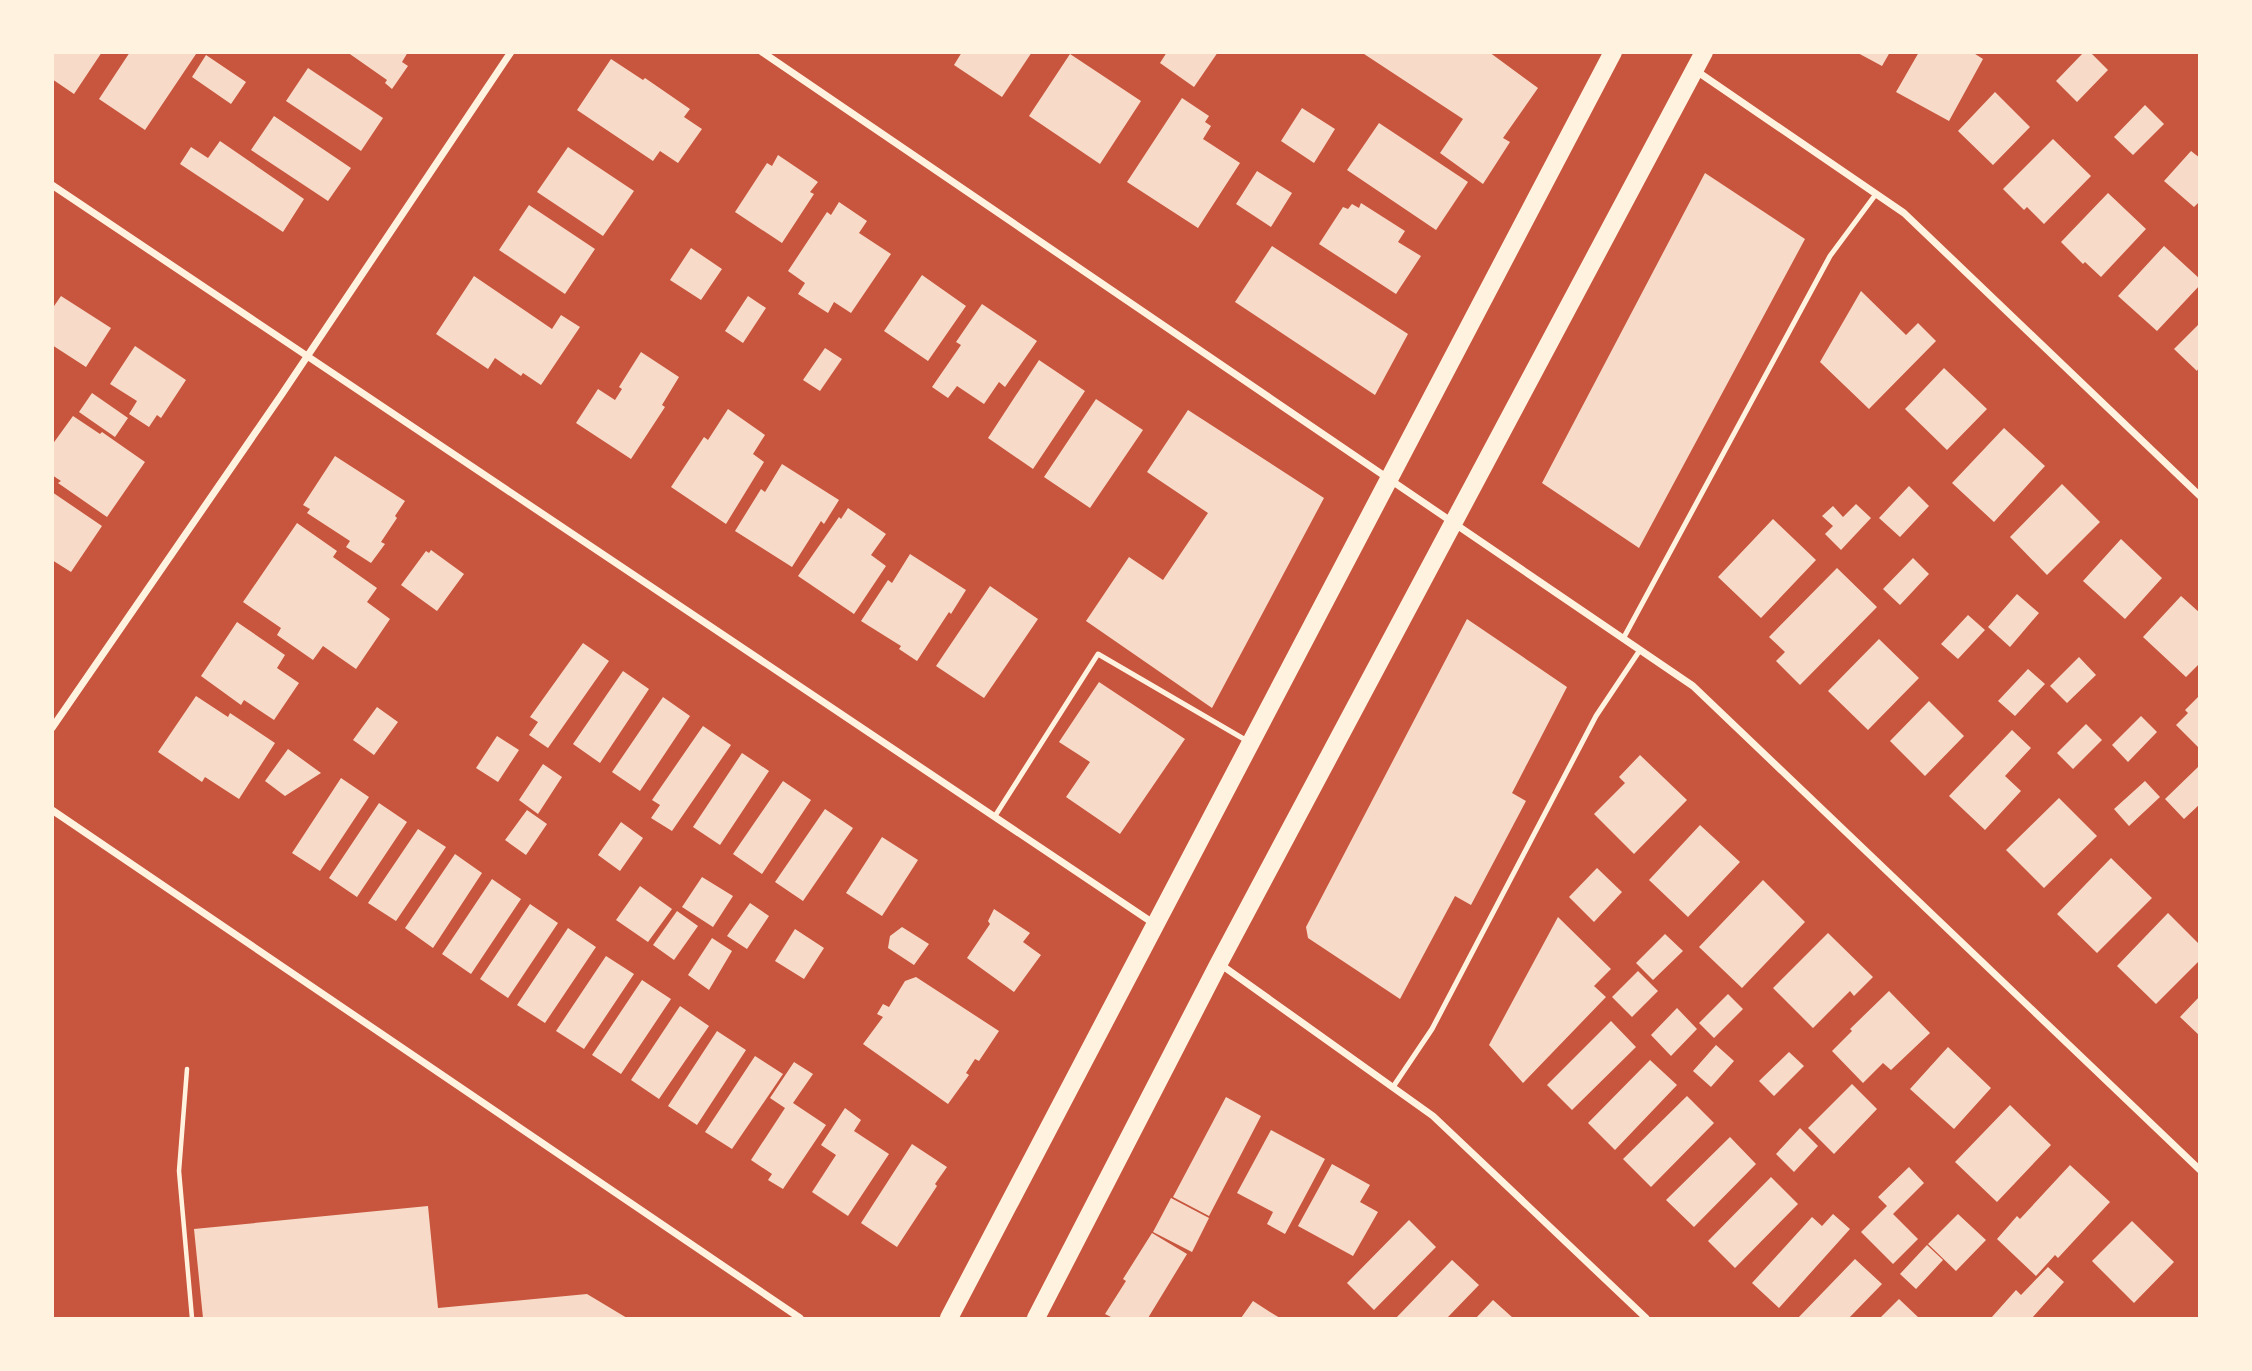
<svg xmlns="http://www.w3.org/2000/svg" width="2252" height="1371" font-family="'Times New Roman',serif">
<style>
.building{fill:#f7dbc8}
.lines{fill:none;stroke-linecap:round;stroke-linejoin:round}
.path{stroke:#fff3e0;stroke-width:4.5}
.service{stroke:#fff3e0;stroke-width:5}
.minor{stroke:#fff3e0;stroke-width:7}
.primary{stroke:#fff3e0;stroke-width:18}
</style>
<rect width="100%" height="100%" fill="#c8553d"/>
<path class="building" d="M52,52H102L74,94L52,79Z
M130,52L196,54L145,130L99,99Z
M347,52H408L402,62L408,66L392,89L385,83L387,80Z
M962,52H1032L1002,97L954,65Z
M1167,52H1218L1194,87L1160,63Z
M1361,52H1489L1538,88L1503,138L1510,142L1483,184L1440,153L1463,119Z
M1856,52H1890L1882,66Z
M1919,52H1972L1983,59L1949,121L1896,92Z
M2084,52H2090L2108,70L2077,102L2056,81Z
M1070,54L1141,101L1100,164L1029,116Z
M206,55L246,82L231,104L192,77Z
M611,59L643,80L645,78L690,109L684,117L702,129L678,163L660,151L653,161L577,110Z
M308,68L383,118L361,151L286,101Z
M1995,92L2030,127L1993,165L1958,131Z
M1182,98L1209,116L1205,122L1211,126L1203,139L1240,163L1198,228L1127,182Z
M2145,105L2164,124L2133,155L2114,137Z
M1302,108L1335,129L1314,163L1281,141Z
M274,116L351,168L328,201L251,150Z
M1379,123L1468,182L1436,230L1347,170Z
M2053,139L2091,176L2044,224L2027,207L2024,210L2003,189Z
M220,141L304,199L283,232L180,164L191,147L208,158Z
M568,147L634,191L603,236L537,192Z
M2191,151L2200,158V201L2194,207L2164,181Z
M778,155L818,182L810,192L814,194L782,243L735,212L767,163L772,166Z
M1257,171L1292,193L1271,227L1236,204Z
M1705,173L1805,239L1639,548L1542,483Z
M2108,193L2146,229L2101,277L2085,262L2083,264L2061,242Z
M839,202L867,221L859,233L891,254L851,313L834,302L828,313L798,294L805,283L788,271L827,212L831,215Z
M1361,203L1405,231L1398,242L1421,256L1396,294L1319,244L1343,207L1348,209L1352,204L1359,208Z
M529,205L595,249L565,294L499,250Z
M1272,246L1408,334L1375,395L1235,302Z
M2164,246L2200,279V285L2157,331L2118,296Z
M691,248L722,269L701,300L670,280Z
M922,275L966,306L928,361L884,331Z
M474,276L552,329L561,315L580,327L541,385L523,373L521,376L495,358L488,369L436,334Z
M1861,291L1906,335L1918,323L1936,341L1869,409L1820,362Z
M61,296L111,328L86,367L52,345V309Z
M748,296L766,308L743,343L725,331Z
M982,304L1037,341L1005,387L999,382L984,404L957,386L948,398L932,387L961,345L956,342Z
M2200,323V371L2198,369L2197,371L2174,349Z
M135,346L186,380L161,418L157,415L149,427L129,414L137,401L110,384Z
M825,348L842,359L820,391L803,380Z
M641,352L679,377L662,405L665,407L631,459L576,423L598,389L615,400L622,389L619,387Z
M1039,360L1085,391L1033,469L988,438Z
M1944,368L1987,409L1947,450L1905,409Z
M92,393L128,418L115,437L79,412Z
M1096,399L1143,430L1090,508L1044,477Z
M728,409L765,435L753,454L764,462L726,524L671,487L704,437L708,440Z
M1188,410L1324,498L1212,708L1086,621L1129,557L1163,580L1208,513L1147,472Z
M73,416L100,434L102,432L145,462L107,517L58,483L61,481L52,475V445Z
M2004,428L2045,466L1994,522L1952,483Z
M335,456L405,501L395,516L397,518L381,542L385,544L371,563L346,547L350,541L307,513L310,509L303,505Z
M782,464L839,500L824,524L821,521L792,567L735,531L761,489L765,492Z
M2062,484L2100,522L2047,575L2010,537Z
M1909,486L1929,506L1900,537L1879,518Z
M52,492L102,526L71,572L52,560Z
M1856,504L1871,518L1841,550L1825,534L1833,526L1822,516L1833,506L1843,517Z
M848,508L886,534L871,555L886,566L854,614L798,576L839,517L841,519Z
M1773,519L1816,560L1761,618L1718,577Z
M297,523L337,551L333,557L377,588L367,602L390,619L356,669L323,646L313,660L277,635L281,628L243,602Z
M2121,539L2162,578L2125,619L2083,581Z
M431,550L464,574L437,611L401,585L426,551L429,553Z
M910,554L966,590L951,614L949,612L917,661L899,649L901,646L861,621L888,580L892,583Z
M1913,558L1929,574L1900,605L1883,589Z
M1837,568L1877,607L1800,685L1776,661L1785,652L1769,637Z
M990,586L1038,619L984,698L936,666Z
M2017,594L2039,613L2010,647L1988,627Z
M2181,596L2200,613V663L2186,677L2143,637Z
M1968,615L1985,630L1958,659L1941,644Z
M1467,619L1567,687L1512,793L1526,801L1471,905L1455,896L1400,999L1308,938L1306,927Z
M237,622L285,655L277,668L299,683L274,720L244,700L241,705L201,676Z
M1879,639L1919,678L1868,730L1828,691Z
M583,643L609,661L548,748L529,735L538,722L530,717Z
M2079,657L2096,675L2067,703L2050,686Z
M2028,669L2045,684L2015,716L1998,701Z
M623,671L649,689L600,763L573,744Z
M1099,682L1185,739L1120,834L1066,797L1090,762L1059,742Z
M2200,695V749L2176,725L2188,713L2185,710Z
M196,696L228,717L230,713L275,743L239,799L205,777L202,782L158,752Z
M663,697L690,716L640,791L612,772Z
M1929,701L1964,736L1925,776L1890,741Z
M377,707L398,722L374,755L353,740Z
M2141,716L2157,732L2128,762L2112,745Z
M2086,724L2102,740L2073,769L2057,753Z
M703,726L731,745L672,831L651,818L660,805L652,800Z
M2012,730L2031,748L2005,776L2021,791L1985,830L1949,796Z
M497,736L519,750L498,782L476,768Z
M288,749L321,773L285,796L265,781Z
M742,753L769,771L720,845L693,827Z
M1640,755L1687,800L1634,854L1594,814L1625,783L1619,777Z
M543,764L562,777L538,814L519,800Z
M2198,767L2200,804L2184,819L2165,799Z
M341,778L369,797L320,871L292,853Z
M783,781L811,800L762,874L733,854Z
M2145,781L2160,797L2129,826L2114,809Z
M2059,798L2097,836L2044,888L2006,850Z
M379,803L407,822L357,897L329,878Z
M825,809L853,828L803,901L775,882Z
M527,810L547,824L526,855L505,840Z
M621,822L643,838L620,871L598,855Z
M1700,825L1740,862L1688,917L1649,880Z
M418,829L446,847L396,921L368,903Z
M882,837L918,860L882,916L846,893Z
M455,854L482,873L433,948L405,928Z
M2111,858L2152,898L2097,953L2057,914Z
M1597,868L1622,892L1594,922L1569,897Z
M702,877L733,896L713,927L682,907Z
M492,879L521,899L471,974L442,954Z
M1763,880L1805,922L1742,988L1699,947Z
M640,886L672,909L648,942L616,920Z
M750,903L769,916L747,949L727,936Z
M530,904L558,923L508,998L480,979Z
M994,909L1030,933L1023,942L1041,955L1014,992L967,958L990,924L988,921Z
M677,911L698,926L674,960L653,945Z
M2168,913L2200,945V960L2156,1004L2117,966Z
M1558,917L1611,969L1594,986L1606,997L1523,1083L1489,1045Z
M902,927L929,944L914,965L888,948L890,936Z
M568,928L596,947L545,1023L517,1005Z
M795,929L824,948L804,979L775,961Z
M1828,933L1873,977L1854,996L1850,991L1813,1028L1773,988Z
M1665,934L1683,951L1653,980L1636,963Z
M712,938L732,951L709,990L688,975Z
M606,956L634,974L584,1049L556,1031Z
M1638,971L1658,991L1632,1017L1612,997Z
M916,977L999,1031L979,1061L975,1059L966,1073L969,1075L948,1104L863,1044L883,1017L877,1014L883,1004L889,1007L905,981Z
M642,980L671,999L621,1074L592,1055Z
M1889,991L1930,1033L1891,1070L1883,1063L1863,1083L1832,1051L1852,1031L1850,1029Z
M1728,994L1743,1009L1714,1038L1699,1023Z
M2200,996V1036L2180,1017Z
M680,1006L709,1026L659,1099L631,1080Z
M1677,1008L1697,1029L1671,1056L1651,1035Z
M1611,1021L1636,1047L1572,1110L1547,1085Z
M717,1031L746,1050L697,1125L668,1106Z
M1716,1045L1734,1061L1711,1087L1693,1071Z
M1948,1047L1991,1088L1954,1129L1910,1089Z
M1789,1052L1804,1066L1774,1096L1759,1081Z
M755,1056L783,1074L732,1149L705,1132Z
M1650,1060L1677,1085L1615,1150L1588,1123Z
M794,1062L813,1074L793,1103L826,1125L783,1189L768,1180L772,1174L751,1160L785,1108L770,1098Z
M1852,1084L1877,1109L1834,1154L1808,1128Z
M1687,1096L1714,1123L1651,1187L1623,1159Z
M1226,1097L1261,1116L1209,1216L1173,1197Z
M2010,1105L2051,1145L1997,1202L1955,1162Z
M845,1108L861,1120L854,1131L889,1154L848,1216L812,1192L836,1155L821,1145Z
M1800,1128L1818,1146L1794,1172L1776,1154Z
M1271,1130L1325,1159L1285,1234L1267,1224L1273,1212L1237,1193Z
M1730,1137L1756,1164L1694,1227L1666,1200Z
M912,1144L947,1167L935,1184L937,1186L897,1247L861,1223Z
M1332,1164L1370,1185L1360,1202L1378,1212L1353,1256L1298,1226Z
M2070,1165L2110,1202L2058,1258L2055,1255L2036,1276L1997,1239L2017,1216L2020,1219Z
M1909,1167L1924,1183L1893,1214L1918,1239L1893,1264L1861,1232L1887,1206L1878,1197Z
M1771,1177L1798,1204L1735,1268L1708,1241Z
M1171,1198L1209,1218L1192,1252L1153,1232Z
M428,1206L438,1308L587,1294L627,1318H203L194,1229Z
M1833,1214L1850,1229L1779,1308L1752,1283L1812,1217L1822,1226Z
M1958,1214L1986,1240L1956,1271L1928,1244Z
M1409,1220L1436,1247L1374,1310L1347,1283Z
M2132,1221L2174,1262L2134,1303L2092,1261Z
M1152,1233L1187,1254L1148,1318H1113L1105,1314L1126,1281L1123,1279Z
M1927,1245L1943,1260L1916,1289L1900,1274Z
M1855,1259L1882,1284L1849,1318H1798Z
M1452,1260L1479,1285L1447,1318H1396Z
M2048,1267L2064,1282L2032,1318H1991L2016,1290L2021,1295Z
M1899,1299L1919,1318H1880Z
M1493,1300L1513,1318H1476Z
M1253,1301L1270,1312L1280,1318H1241Z"/>
<g class="lines">
<path class="path" d="M187,1069L179,1171L192,1318"/>
<path class="service" d="M1623,639L1830,256L1876,194
M995,816L1098,654L1249,742
M1393,1087L1432,1029L1596,716L1640,650"/>
<path class="minor" d="M762,52L1693,686L2200,1170
M1695,70L1904,213L2200,496
M52,185L1156,925
M52,728L282,394L511,52
M52,810L800,1318
M1220,964L1433,1116L1646,1318"/>
<path class="primary" d="M949,1318L1613,52
M1036,1318L1219,963L1704,52"/>
</g>
<rect width="2252" height="1371" fill="none" stroke="#fff3e0" stroke-width="108"/>
</svg>
